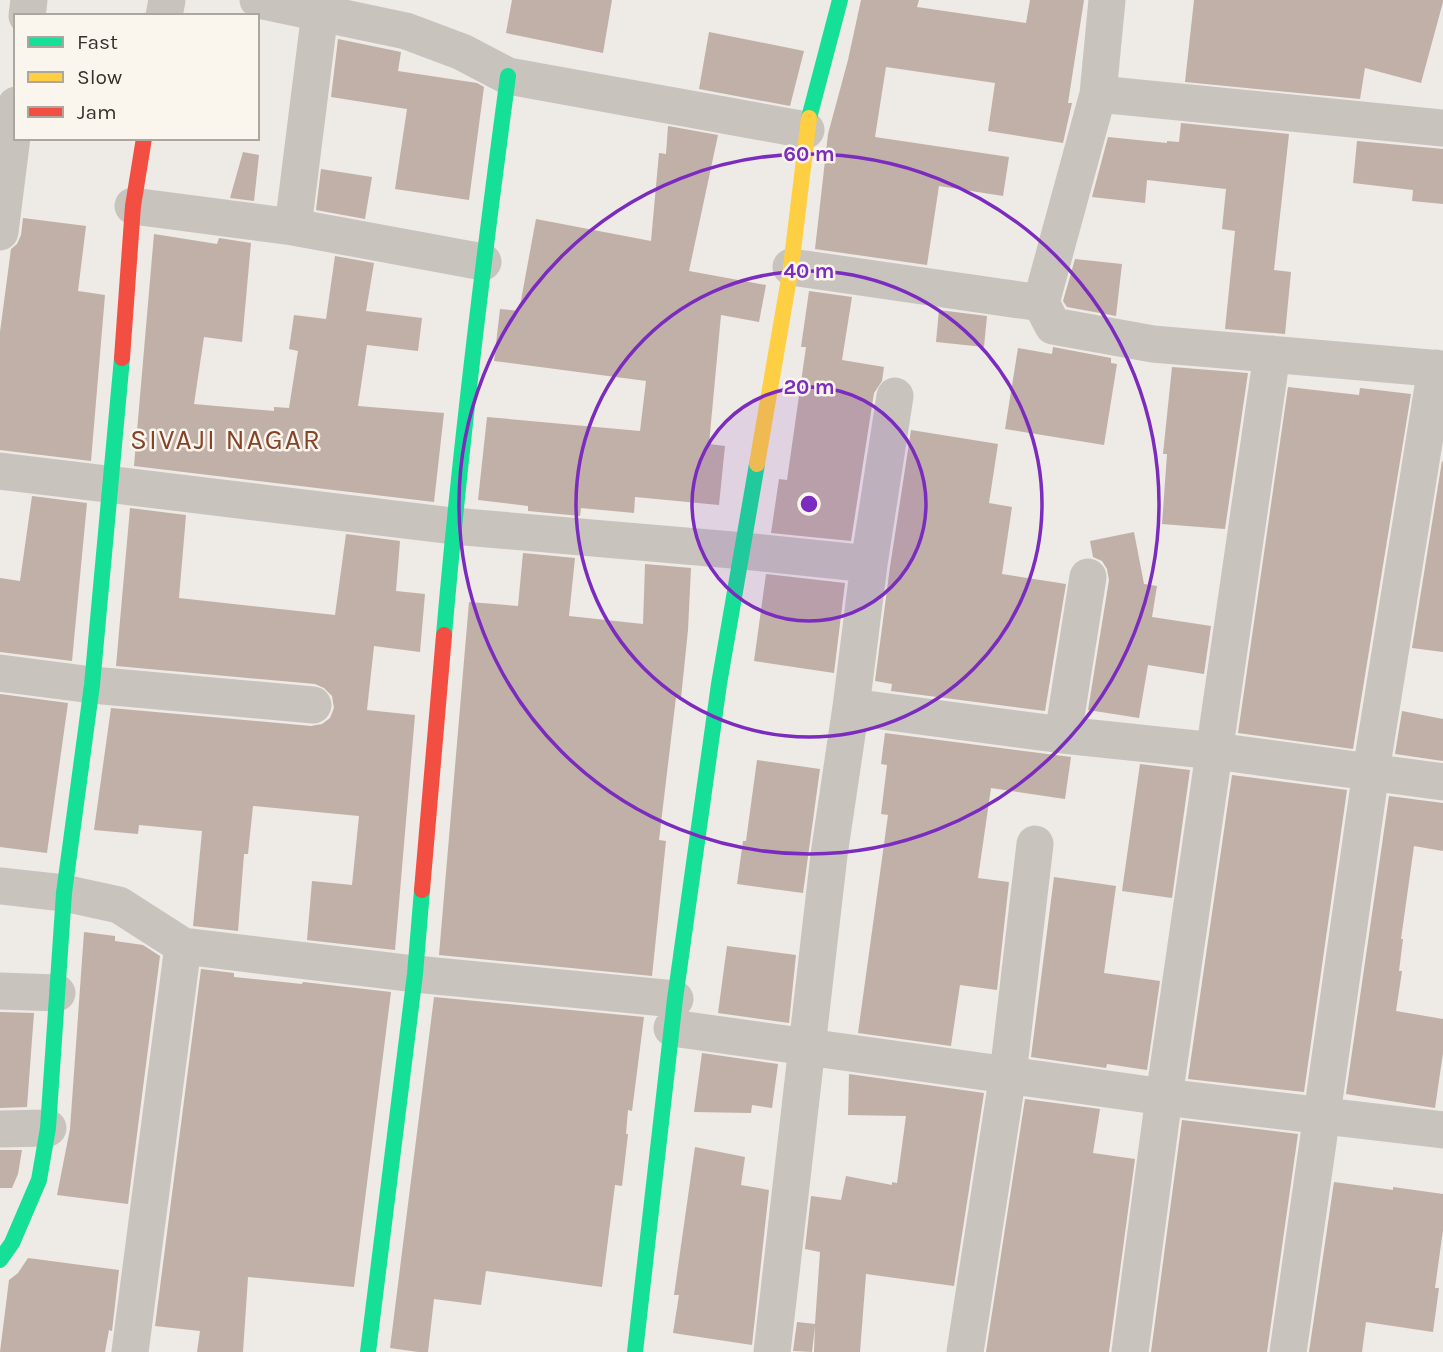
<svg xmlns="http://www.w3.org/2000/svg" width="1443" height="1352" font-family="Karla,sans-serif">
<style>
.building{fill:#c1b0a7}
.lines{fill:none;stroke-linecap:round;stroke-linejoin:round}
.street{stroke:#c8c3bd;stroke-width:37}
.fast{stroke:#16e098;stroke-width:16}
.slow{stroke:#ffcf43;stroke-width:16}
.jam{stroke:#f24e42;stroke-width:16}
.ring{fill:none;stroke:#7b2cbf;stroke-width:3.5}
.labels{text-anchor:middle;stroke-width:5;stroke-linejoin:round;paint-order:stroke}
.neighbourhood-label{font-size:28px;letter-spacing:2px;fill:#834429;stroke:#faf5ed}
.centre{fill:#7b2cbf;stroke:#faf5ed;stroke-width:3.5}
.ring-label{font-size:21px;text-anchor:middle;font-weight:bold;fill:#7b2cbf;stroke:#faf5ed;stroke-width:5;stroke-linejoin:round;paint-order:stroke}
</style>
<rect width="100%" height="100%" fill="#eeeae5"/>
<path class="building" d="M512,0H612L603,53L506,33Z
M861,0H919L917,7L1026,23L1030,0H1084L1068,103H1072L1063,143L988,131L995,83L886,67L875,137L1009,157L1003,196L939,186L927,265L815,249L828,134L848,60Z
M1194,0H1443V2L1421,83L1365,68L1360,99L1185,82Z
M709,32L804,51L790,106L699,89Z
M338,39L401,52L398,71L477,83L484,87L469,200L395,189L407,109L331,97Z
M1181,123L1289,134L1274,270L1291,272L1285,334L1225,329L1235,231L1222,229L1226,189L1147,180L1145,203L1092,197L1108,137L1167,143V141L1179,142Z
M668,126L718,135L689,271L766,285L759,322L721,315L709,444L725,446L719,505L635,497L634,513L581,508L580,516L528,511V506L478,500L487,417L640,431L646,381L494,361L500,309L519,311L536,219L651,241L659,153L666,154Z
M1357,141L1443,149V204L1412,201L1413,190L1353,183Z
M243,152L259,155L254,201L230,198Z
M321,169L372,177L365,219L316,210Z
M23,218L86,226L78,291L105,295L91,461L0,450V332L11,249L17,244L21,235Z
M154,234L217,244L219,238L251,243L242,342L204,337L194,404L274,411V407L289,408L298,351L289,349L294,315L326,319L335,256L374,263L366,311L422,318L418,351L367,345L358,406L444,413L434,502L134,466Z
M1075,259L1122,264L1116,316L1067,307L1063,301Z
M809,291L852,297L842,360L884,367L882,381L874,393L851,541L771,533L779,479L787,480L806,347H801Z
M939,310L987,316L984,347L936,342Z
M1053,347L1111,358V363L1117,364L1104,445L1005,429L1018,348L1052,354Z
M1172,367L1248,373L1225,529L1162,524L1167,454H1163Z
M1288,387L1359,395L1360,388L1411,394L1353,749L1238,733Z
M911,430L998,444L989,503L1012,507L1002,574L1066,584L1045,711L891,691L892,684L875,681L890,567Z
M1442,461L1443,462V652L1412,648Z
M32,496L87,503L72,661L0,652V578L20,581Z
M130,508L186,515L179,598L335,615L346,534L400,541L396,591L425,594L420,652L374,646L367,710L415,715L395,950L307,940L312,881L352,885L359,816L253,806L248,854H244L238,931L193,926L202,831L139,825L138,834L94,830L111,708L311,726L322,724L330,718L334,708L332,696L324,688L315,684L116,666Z
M1134,532L1144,584L1157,586L1152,617L1211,626L1204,674L1148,665L1139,718L1088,710L1109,580L1107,569L1102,561L1093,557L1090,541Z
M523,553L575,558L569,616L643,624L645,564L691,568L688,630L681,698L676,697L659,840L666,841L652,976L439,955L469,602L518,606Z
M766,574L845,583L834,673L754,661Z
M0,694L68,703L47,853L0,847Z
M1402,711L1443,719V761L1395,754Z
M885,733L1071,757L1065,799L991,788L978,878L1009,882L997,990L960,985L951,1046L858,1033L888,815L881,814L887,765L881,764Z
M757,760L820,769L803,893L737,884L743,841H746Z
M1140,764L1190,770L1172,898L1122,891Z
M1232,775L1347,790L1304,1092L1188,1079Z
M1389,796L1443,803V851L1414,846L1401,939H1403L1399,971H1402L1396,1011L1443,1019V1053L1435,1108L1346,1094Z
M1054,877L1116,886L1104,973L1160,981L1147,1070L1107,1064L1106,1068L1031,1057Z
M84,932L115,936V941L143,945L160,956L128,1204L57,1195L70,1129Z
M727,946L796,955L789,1023L718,1013Z
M201,969L234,973V977L302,984L303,982L391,992L354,1287L248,1277L243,1352H197L200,1331L155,1326Z
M434,997L644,1017L632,1111L628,1110L626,1134H628L622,1186L615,1185L602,1287L486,1271L481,1305L434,1299L428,1352H418L390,1348Z
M0,1012L34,1013L27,1107L0,1108Z
M702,1053L778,1064L772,1108L752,1105L751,1113L694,1112Z
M849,1074L984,1093L954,1286L866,1274L860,1352H814L815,1326L812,1352L793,1351L797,1322L815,1324L820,1252L805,1249L811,1196L841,1200L846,1176L892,1185V1182L897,1183L906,1116L848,1115Z
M1025,1099L1100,1109L1093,1153L1135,1159L1109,1352H986Z
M1182,1120L1298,1134L1267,1352H1151Z
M695,1147L745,1157L741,1185L769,1190L752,1345L673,1333L679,1295H674Z
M0,1150H22L18,1174L12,1188H0Z
M1334,1182L1393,1190V1187L1443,1194V1230L1435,1288H1439L1433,1332L1366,1322L1362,1352H1309Z
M28,1258L119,1270L112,1331L109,1330L105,1352H0L9,1280L18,1273Z"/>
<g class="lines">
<path class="street" d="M258,0L406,31L462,52L508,76L806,130
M1107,0L1098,94L1443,128
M27,16L29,0
M164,16L167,0
M133,206L293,227L483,262
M293,227L320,12
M0,232L16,105
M791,267L1041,303L1098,94
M1041,303L1053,326L1153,344L1443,369
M895,396L869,564L851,707L1063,735L1215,751L1443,782
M0,471L453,526L744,551L869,564
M0,673L92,685L313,705
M1063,735L1088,577
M0,886L64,893L119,905L183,946L415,974L675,999
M0,991L57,993
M672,1028L1164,1097L1443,1130
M0,1129L48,1128
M130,1352L183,946
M772,1352L829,855L851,707
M965,1352L1008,1074L1035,844
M1130,1352L1164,1097L1272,354
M1288,1352L1371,771L1436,368"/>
<path class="fast" d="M809,118L840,0
M444,635C460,448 483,262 508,76
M0,1260L12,1243L39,1180L48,1128L64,893L92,685L122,358
M368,1352L415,974L422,890
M635,1352L675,999L719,684L757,464"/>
<path class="slow" d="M757,464L791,267L809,118"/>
<path class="jam" d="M122,358L133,206L144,138
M422,890L444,635"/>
</g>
<circle cx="809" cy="504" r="117" fill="#7b2cbf" fill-opacity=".12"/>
<g class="ring">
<circle cx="809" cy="504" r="117"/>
<circle cx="809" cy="504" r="233"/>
<circle cx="809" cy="504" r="350"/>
</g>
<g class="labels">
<g class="neighbourhood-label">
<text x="226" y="449">SIVAJI NAGAR</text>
</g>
</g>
<circle cx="809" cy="504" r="10" class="centre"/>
<g class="ring-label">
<text x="809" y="161">60 m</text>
<text x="809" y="278">40 m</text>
<text x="809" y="394">20 m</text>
</g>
<rect x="14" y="14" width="245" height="126" fill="#faf5ed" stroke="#aca69f" stroke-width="2"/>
<rect x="28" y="37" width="35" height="10" fill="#16e098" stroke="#aca69f" stroke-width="2"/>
<text x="77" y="49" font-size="21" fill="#38302b">Fast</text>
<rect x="28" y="72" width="35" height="10" fill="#ffcf43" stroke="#aca69f" stroke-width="2"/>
<text x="77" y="84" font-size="21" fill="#38302b">Slow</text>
<rect x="28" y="107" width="35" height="10" fill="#f24e42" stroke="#aca69f" stroke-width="2"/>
<text x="77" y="119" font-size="21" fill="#38302b">Jam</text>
</svg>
